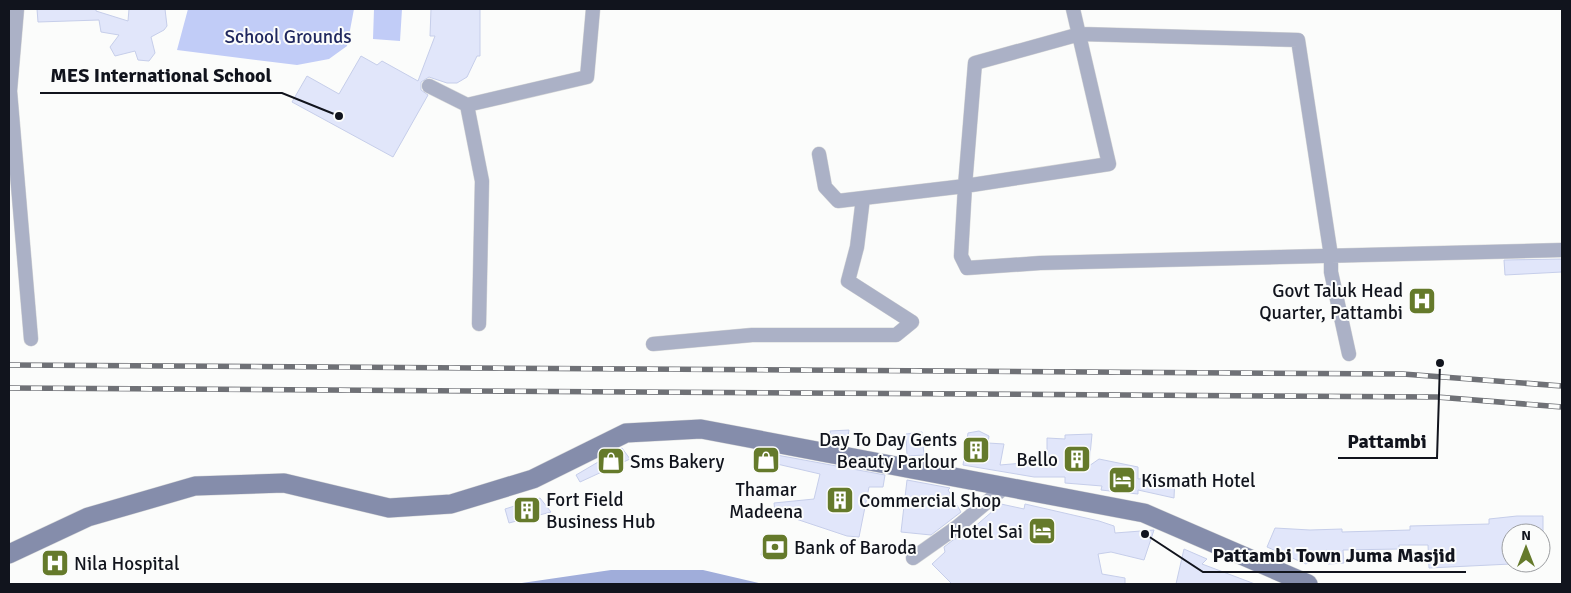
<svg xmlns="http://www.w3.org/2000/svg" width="1571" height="593" font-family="Signika,sans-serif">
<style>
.green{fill:#c1ccf7}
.water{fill:#a0adda}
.building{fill:#e1e6fa;stroke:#c6ceea}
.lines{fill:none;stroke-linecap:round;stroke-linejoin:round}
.minor-casing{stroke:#d6d7d7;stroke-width:15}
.secondary-casing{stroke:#d6d7d7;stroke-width:20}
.minor{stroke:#abb1c6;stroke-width:14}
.secondary{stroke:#858dab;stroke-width:19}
.rail-casing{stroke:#6f7176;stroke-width:5.5}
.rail{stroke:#fbfcfb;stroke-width:4;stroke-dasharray:11;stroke-linecap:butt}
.labels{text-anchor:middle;stroke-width:4;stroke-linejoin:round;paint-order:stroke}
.park-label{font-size:19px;fill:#20285f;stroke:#fbfcfb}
.poi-label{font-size:19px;fill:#11141d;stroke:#fbfcfb;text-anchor:start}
.leader{fill:none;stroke:#11141d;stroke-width:2}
.callout-dot{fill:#11141d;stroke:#fbfcfb;stroke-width:2}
.callout-label{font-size:20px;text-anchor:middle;font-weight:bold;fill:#11141d;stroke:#fbfcfb;stroke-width:4;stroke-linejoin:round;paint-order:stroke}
</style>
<rect width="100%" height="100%" fill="#fbfcfb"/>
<path class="green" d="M188,9H354L347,46L329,59L297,65L177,50Z
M374,9H402L400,41L373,39Z"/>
<path class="water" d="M611,570H703L763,584H515Z"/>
<path class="building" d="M37,9H96V11L128,21L129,9H165L167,26L164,30L151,37L155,53L149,61L138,60L135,51L115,56L110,47L119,35L101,32L99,20L38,22Z
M431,9H480V56H477L467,77L457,83H447L429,77L421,82V90L428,95L393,157L292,102L307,76L339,94L361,56L377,65L382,61L418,81L435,36H430Z
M1562,259V272L1505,275L1504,260Z
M849,430L847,443L832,442L830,431Z
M979,431L989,436L988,443L1004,444L1000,465L1047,461V438L1065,439V435L1092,434L1089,466L1099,459L1138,467V479L1175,476L1174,498L1138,490V494L1101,490L1102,486L1065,483V477H1034L963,465L968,433Z
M922,432L924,455L907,456L906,434Z
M622,448L630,459L580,482L576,475Z
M755,451L885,475L883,487H869L859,537L847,536L775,512L774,503L814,499L820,474L777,464L776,470L754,466Z
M907,480L950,488L948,490L961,512L931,535L901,532Z
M540,498L551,512L509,523L505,509Z
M1001,504L1024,509L1025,504L1099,521L1114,526L1115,533L1154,530L1144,560L1111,552L1098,554L1102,574L1125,578V584H952L932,564L945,552L944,547L970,527L972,529Z
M1517,516H1543V533H1510L1511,564L1429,568L1428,545H1399V549L1343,550L1344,563L1328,564L1327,550L1306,564L1267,547L1275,528L1310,530L1342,529V532L1410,530V526L1489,524V519Z
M765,538L787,539V556L761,555Z
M1184,549L1207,559L1202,564L1255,584H1176Z"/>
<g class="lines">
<g class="minor-casing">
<path id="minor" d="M17,9L10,91L31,339
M1073,9L1109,164L965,186L975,63L1080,34L1298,40L1331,256V272L1349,354
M429,86L467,105L587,77L593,9
M467,105L482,181L479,324
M819,154L825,187L838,201L965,186L961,256L967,268L1040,263L1562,250
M653,344L752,335H896L912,322L848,281L857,247L863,198
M913,558L957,527L1005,487"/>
</g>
<g class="secondary-casing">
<path id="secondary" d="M9,554L88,517L195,486L284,483L389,508L451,504L533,479L626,433L701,429L1144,513L1308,584"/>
</g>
<use href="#minor" class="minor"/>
<use href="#secondary" class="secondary"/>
<g class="rail-casing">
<path id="rail" d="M9,365L1403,374L1562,386
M9,388L1437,397L1562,407"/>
</g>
<use href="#rail" class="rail"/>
</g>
<defs>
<g id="hospital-square" transform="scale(1.4375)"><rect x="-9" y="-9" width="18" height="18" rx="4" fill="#657a2b" stroke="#fbfcfb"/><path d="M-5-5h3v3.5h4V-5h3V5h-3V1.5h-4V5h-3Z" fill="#fff"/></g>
<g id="building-square" transform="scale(1.4375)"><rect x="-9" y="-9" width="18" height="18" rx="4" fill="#657a2b" stroke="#fbfcfb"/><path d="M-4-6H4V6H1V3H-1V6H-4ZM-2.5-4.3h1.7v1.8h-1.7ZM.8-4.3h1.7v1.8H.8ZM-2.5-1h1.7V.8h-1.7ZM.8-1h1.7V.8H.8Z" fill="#fff"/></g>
<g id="shop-square" transform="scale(1.4375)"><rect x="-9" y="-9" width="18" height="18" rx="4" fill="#657a2b" stroke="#fbfcfb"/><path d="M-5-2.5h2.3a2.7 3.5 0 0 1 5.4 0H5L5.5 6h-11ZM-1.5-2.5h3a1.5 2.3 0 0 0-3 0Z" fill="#fff"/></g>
<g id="hotel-square" transform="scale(1.4375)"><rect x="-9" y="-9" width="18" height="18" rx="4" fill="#657a2b" stroke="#fbfcfb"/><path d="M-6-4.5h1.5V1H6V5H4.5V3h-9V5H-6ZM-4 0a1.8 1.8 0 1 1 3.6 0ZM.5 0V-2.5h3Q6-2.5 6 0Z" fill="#fff"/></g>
<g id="bank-square" transform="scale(1.4375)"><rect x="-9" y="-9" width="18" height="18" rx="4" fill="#657a2b" stroke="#fbfcfb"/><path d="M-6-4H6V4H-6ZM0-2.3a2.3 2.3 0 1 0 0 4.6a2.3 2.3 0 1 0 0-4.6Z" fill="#fff"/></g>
</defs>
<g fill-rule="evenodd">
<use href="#hospital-square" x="1422" y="301"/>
<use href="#building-square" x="976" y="450"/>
<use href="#building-square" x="1077" y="459"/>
<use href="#shop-square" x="766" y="460"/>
<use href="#shop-square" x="611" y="461"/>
<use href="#hotel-square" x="1122" y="480"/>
<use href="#building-square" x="840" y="500"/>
<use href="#building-square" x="527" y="510"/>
<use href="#hotel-square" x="1042" y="531"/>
<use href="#bank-square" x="775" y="547"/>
<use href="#hospital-square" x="55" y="563"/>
</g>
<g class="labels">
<g class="park-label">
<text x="288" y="43">School Grounds</text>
</g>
<g class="poi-label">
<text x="1403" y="297" text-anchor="end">Govt Taluk Head<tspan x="1403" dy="22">Quarter, Pattambi</tspan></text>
<text x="957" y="446" text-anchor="end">Day To Day Gents<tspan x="957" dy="22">Beauty Parlour</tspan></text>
<text x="1058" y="466" text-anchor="end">Bello</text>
<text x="630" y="468">Sms Bakery</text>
<text x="1141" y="487">Kismath Hotel</text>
<text x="766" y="496" text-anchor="middle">Thamar<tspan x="766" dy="22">Madeena</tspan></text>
<text x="546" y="506">Fort Field<tspan x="546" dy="22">Business Hub</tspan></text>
<text x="859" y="507">Commercial Shop</text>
<text x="1023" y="538" text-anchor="end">Hotel Sai</text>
<text x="794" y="554">Bank of Baroda</text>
<text x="74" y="570">Nila Hospital</text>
</g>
</g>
<path class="leader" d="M339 116L282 93H40M1440 363L1437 458H1338M1145 534L1203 572H1466"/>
<g class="callout-dot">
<circle cx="339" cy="116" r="5"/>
<circle cx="1440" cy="363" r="5"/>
<circle cx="1145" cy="534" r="5"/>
</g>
<g class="callout-label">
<text x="161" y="82">MES International School</text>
<text x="1387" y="448">Pattambi</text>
<text x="1334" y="562">Pattambi Town Juma Masjid</text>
</g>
<rect width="1571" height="593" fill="none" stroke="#11141d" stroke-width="20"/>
<g transform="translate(1526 548)"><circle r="24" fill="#fbfcfb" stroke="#9d9fa2"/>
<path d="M0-4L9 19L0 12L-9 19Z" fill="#657a2b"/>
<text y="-8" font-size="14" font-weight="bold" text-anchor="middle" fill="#11141d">N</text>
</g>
</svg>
